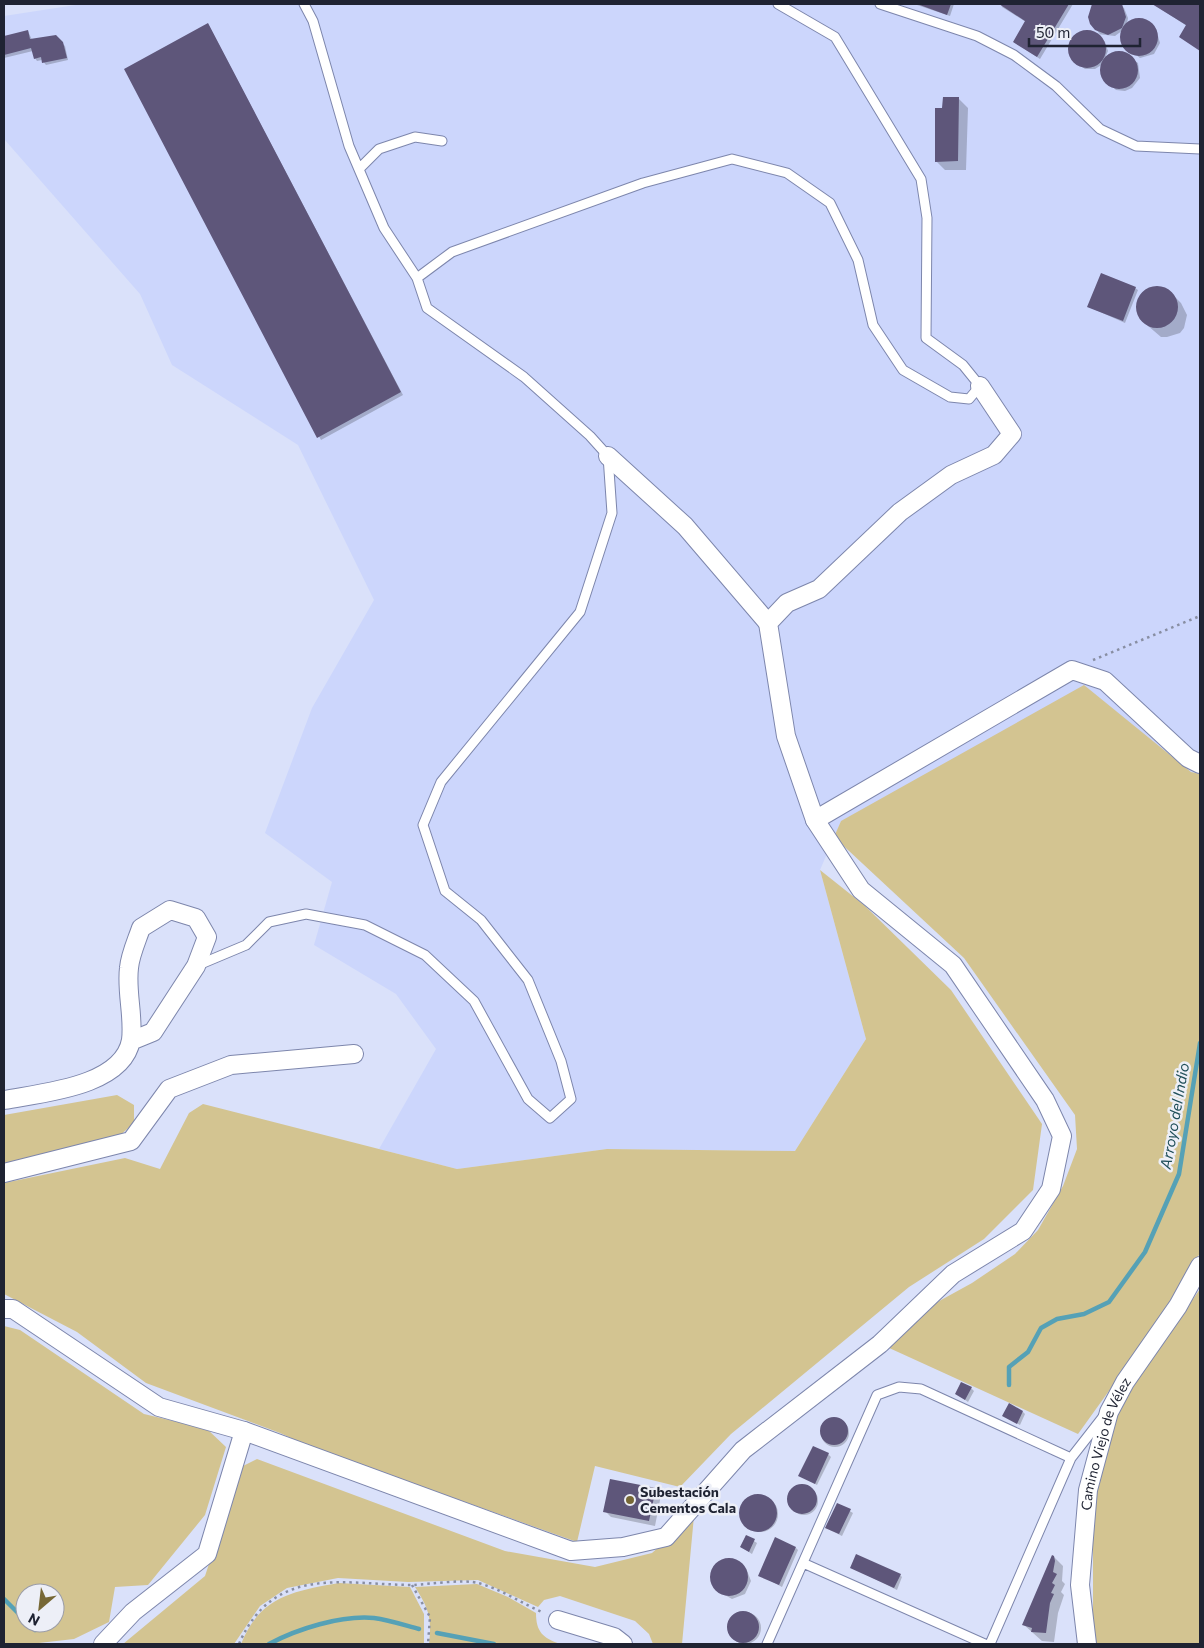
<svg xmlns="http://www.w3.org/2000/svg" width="1204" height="1648" font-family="Commissioner,sans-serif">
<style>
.built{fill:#ccd6fc}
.green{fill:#d3c491;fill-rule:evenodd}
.shadow{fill:#0003}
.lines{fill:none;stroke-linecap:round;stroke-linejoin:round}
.stream{stroke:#55a1b6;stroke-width:4.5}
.building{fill:#5e567a}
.lane-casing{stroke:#7d86ac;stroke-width:11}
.street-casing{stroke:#7d86ac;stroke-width:20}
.path{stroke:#888ea2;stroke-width:2.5;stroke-dasharray:2.5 4;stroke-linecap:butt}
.lane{stroke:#fff;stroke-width:9}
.street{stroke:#fff;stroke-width:18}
.poi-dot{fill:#776836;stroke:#edeff7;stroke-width:2}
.labels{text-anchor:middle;stroke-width:5;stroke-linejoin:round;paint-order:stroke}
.street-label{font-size:14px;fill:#1f2332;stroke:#edeff7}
.poi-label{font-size:14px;font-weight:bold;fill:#1f2332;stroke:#edeff7;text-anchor:start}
.water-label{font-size:15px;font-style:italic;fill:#204f59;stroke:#edeff7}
</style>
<rect width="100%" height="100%" fill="#dae1fa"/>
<path class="built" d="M82,4H1200V774L1192,772L841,821L820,870L866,1039L795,1151L607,1149L457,1169L379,1149L436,1049L396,994L314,945L332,882L265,833L312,708L374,600L298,445L172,365L140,294L4,139V16Z"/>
<path class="green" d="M1084,685L1191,772L1200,774V1253L1170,1306L1078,1434L887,1347L932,1305L972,1283L1015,1254L1038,1230L1063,1186L1077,1149L1075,1115L964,958L834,837L841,821Z
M820,870L864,905L951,990L1042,1124L1033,1190L984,1239L909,1287L731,1434L680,1487L595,1466L577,1542L451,1497L357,1468L280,1433L146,1383L77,1332L4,1294V1183L125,1158L160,1169L189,1113L203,1104L457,1169L607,1149L795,1151L866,1039Z
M117,1095L134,1105V1123L117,1138L4,1168V1115Z
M1200,1289V1644H1093V1491L1110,1426L1138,1378Z
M4,1326L20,1330L144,1414L207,1429L226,1447L205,1515L148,1585L115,1587L109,1622L74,1639L30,1644H4ZM25,1593H55V1623H25Z
M257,1459L505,1551L595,1567L652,1553L694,1516L682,1644H653L649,1634L635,1621L560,1596L544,1600L538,1607L478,1580L408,1582L338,1578L287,1588L260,1606L234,1644H123L205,1576L241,1467Z
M339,1583L410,1587L424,1614V1644H241C260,1596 294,1591 339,1583Z
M477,1584L508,1597L536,1613C536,1632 543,1638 560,1644H429C432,1618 429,1609 415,1587Z"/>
<path class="shadow" d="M914,4H954L950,16Z
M1001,4H1073L1040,59L1014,42L1026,22L1002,7Z
M1094,4H1119L1124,8L1128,18L1127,24L1140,19L1156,29L1160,43L1154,54L1140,58L1125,46L1122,36L1123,30L1115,36L1097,34L1105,42L1108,51L1103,63L1112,54L1124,53L1138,63L1140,78L1132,88L1125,91L1116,90L1104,78L1103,64L1095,69H1085L1073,60L1069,51L1070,42L1077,34L1084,31L1100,34L1091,24L1089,17Z
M1153,4H1200V50L1183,39L1187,26Z
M208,24L403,395L321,440L126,69Z
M28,31L32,40L55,36L65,46L68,60L46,65L42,60L37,61L35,58L33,51L4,58V37Z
M959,99L968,108L966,170H945L936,161Z
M1158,287L1172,294L1181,303L1187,315L1184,328L1180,333L1167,337H1161L1140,319L1137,306L1141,294L1146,290Z
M1135,288L1138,290L1125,323L1089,307Z
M971,1388L974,1391L968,1402L957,1394Z
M1023,1412L1025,1414L1020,1425L1004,1416Z
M821 1433a14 14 0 1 1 28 0a14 14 0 1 1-28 0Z
M828,1454L831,1457L817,1485L800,1476Z
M790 1501a14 14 0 1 1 28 0a14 14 0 1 1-28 0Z
M655,1489L661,1495L655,1526L611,1517L605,1511Z
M742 1514a18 18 0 1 1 36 0a18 18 0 1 1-36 0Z
M838,1504L853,1513L842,1536L830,1530Z
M746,1536L757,1543L752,1554L741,1547Z
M796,1548L798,1550L782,1587L759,1575Z
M1054,1557L1063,1566L1062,1581L1065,1584L1061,1592L1064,1595L1058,1613L1054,1642L1042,1641L1023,1624Z
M730,1559L746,1568L751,1581L745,1594L732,1599L716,1590L711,1576L717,1564Z
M851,1567L900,1575L902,1577L897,1590Z
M729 1628a16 16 0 1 1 32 0a16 16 0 1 1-32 0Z"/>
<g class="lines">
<path class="stream" d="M1009,1385V1367L1028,1352L1041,1328L1057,1319L1084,1314L1109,1302L1145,1252L1179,1174L1200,1043
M4,1599L25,1620
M28,1623L35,1630
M437,1633L494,1644
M269,1644C297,1629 341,1615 374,1618C389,1620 404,1625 419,1629"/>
</g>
<path class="building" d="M917,4H951L947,15Z
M999,4H1069L1037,57L1013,42L1025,21Z
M1092,4H1122L1126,17L1122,28L1108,35L1095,30L1090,24L1088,17Z
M1152,4H1200V51L1179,37L1186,25Z
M1120 37a19 19 0 1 1 38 0a19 19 0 1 1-38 0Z
M208,23L401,392L317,438L124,69Z
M28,30L30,39L56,35L63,42L67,58L42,63L41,57L34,59L31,48L4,55V36Z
M1068 49a19 19 0 1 1 38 0a19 19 0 1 1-38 0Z
M1100 70a19 19 0 1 1 38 0a19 19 0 1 1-38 0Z
M943,97H959L958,161L935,162V108H942Z
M1101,273L1136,287L1123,321L1087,307Z
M1136 307a21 21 0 1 1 42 0a21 21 0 1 1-42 0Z
M961,1382L972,1387L965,1400L955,1394Z
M1009,1403L1023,1411L1017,1424L1002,1416Z
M820 1431a14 14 0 1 1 28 0a14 14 0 1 1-28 0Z
M813,1446L829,1453L815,1484L798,1476Z
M610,1479L656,1488L649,1521L603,1512Z
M787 1499a15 15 0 1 1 30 0a15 15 0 1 1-30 0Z
M739 1513a19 19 0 1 1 38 0a19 19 0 1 1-38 0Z
M837,1503L851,1509L839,1534L825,1528Z
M746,1535L755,1539L749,1552L740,1547Z
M775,1537L796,1547L779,1585L758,1576Z
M856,1554L901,1574L894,1588L850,1568Z
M1052,1555L1054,1556L1055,1561L1053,1572L1057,1574L1052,1583L1055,1585L1051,1593L1054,1594L1050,1603L1046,1633L1031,1632L1032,1628L1022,1625Z
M710 1577a19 19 0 1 1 38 0a19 19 0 1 1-38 0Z
M727 1627a16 16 0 1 1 32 0a16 16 0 1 1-32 0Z"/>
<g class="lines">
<g class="lane-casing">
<path id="lane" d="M304,4L313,21L349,146L384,228L417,278
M880,4L977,36L1014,55L1056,86L1100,129L1136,146L1200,149
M359,169L379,149L415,137L442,141
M196,966L246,945L269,922L306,914L365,925L425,955L474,1001L528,1099L550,1118L571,1099L561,1061L528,980L481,920L445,891L423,825L441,782L580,612L612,513L608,456L590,436L524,377L427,308L417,278L452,252L643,183L732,159L787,173L830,203L858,260L873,325L903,370L950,397L969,399L980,386L963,365L926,338L927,218L921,179L835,37L778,4
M803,1563L985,1644
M767,1644L877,1395L899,1387L921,1389L1071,1458
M990,1644L1071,1458L1103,1417"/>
</g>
<g class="street-casing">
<g id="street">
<path d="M608,456L685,526L768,623"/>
<path d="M815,820L1072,670L1105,681L1188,758L1200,764"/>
<path d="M4,1100C40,1093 123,1087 131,1040C134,1017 126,991 129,968C130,955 137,940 141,928L170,910L196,918L207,937L196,966L153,1032L131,1041"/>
<path d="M4,1173L131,1141L169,1089L231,1065L354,1054"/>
<path d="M4,1309H13L159,1407L244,1431L571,1551L623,1547L666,1537L743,1450L880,1344L953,1274L1023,1231L1051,1189L1062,1136L1045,1100L953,965L861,890L815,820L786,736L768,623L787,603L819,589L900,512L951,475L994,455L1012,434L980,386"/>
<path d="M558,1620L614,1637L623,1644"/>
<path d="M103,1644L133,1612L207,1554L244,1431"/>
<path id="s1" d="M1087,1644L1080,1585L1088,1490L1109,1412L1125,1382L1178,1306L1200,1266"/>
</g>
</g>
<path class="path" d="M1093,660L1200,616
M412,1585L430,1617L428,1644
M239,1644C274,1563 344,1585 414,1585C430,1584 464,1579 478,1583C499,1588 523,1604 544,1613"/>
<use href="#lane" class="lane"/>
<use href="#street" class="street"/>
</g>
<circle class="poi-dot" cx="630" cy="1500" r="5"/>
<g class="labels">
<g class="street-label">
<text dy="5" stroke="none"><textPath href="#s1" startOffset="204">Camino Viejo de Vélez</textPath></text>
</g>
<g class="poi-label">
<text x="640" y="1497">Subestación<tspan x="640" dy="16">Cementos Cala</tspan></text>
</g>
<g class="water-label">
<text transform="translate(1175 1116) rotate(-80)" y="5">Arroyo del Indio</text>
</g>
</g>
<rect width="1204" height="1648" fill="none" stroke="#1f2332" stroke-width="10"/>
<g transform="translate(40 1608) rotate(208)"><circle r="24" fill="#edeff7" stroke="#9b9da8"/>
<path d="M0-4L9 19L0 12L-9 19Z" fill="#776836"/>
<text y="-8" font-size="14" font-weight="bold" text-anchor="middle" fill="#1f2332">N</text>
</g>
<path d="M1029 38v8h111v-8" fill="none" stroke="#1f2332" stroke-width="2.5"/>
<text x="1036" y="38" font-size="15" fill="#1f2332" stroke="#edeff7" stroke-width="4" paint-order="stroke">50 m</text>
</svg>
